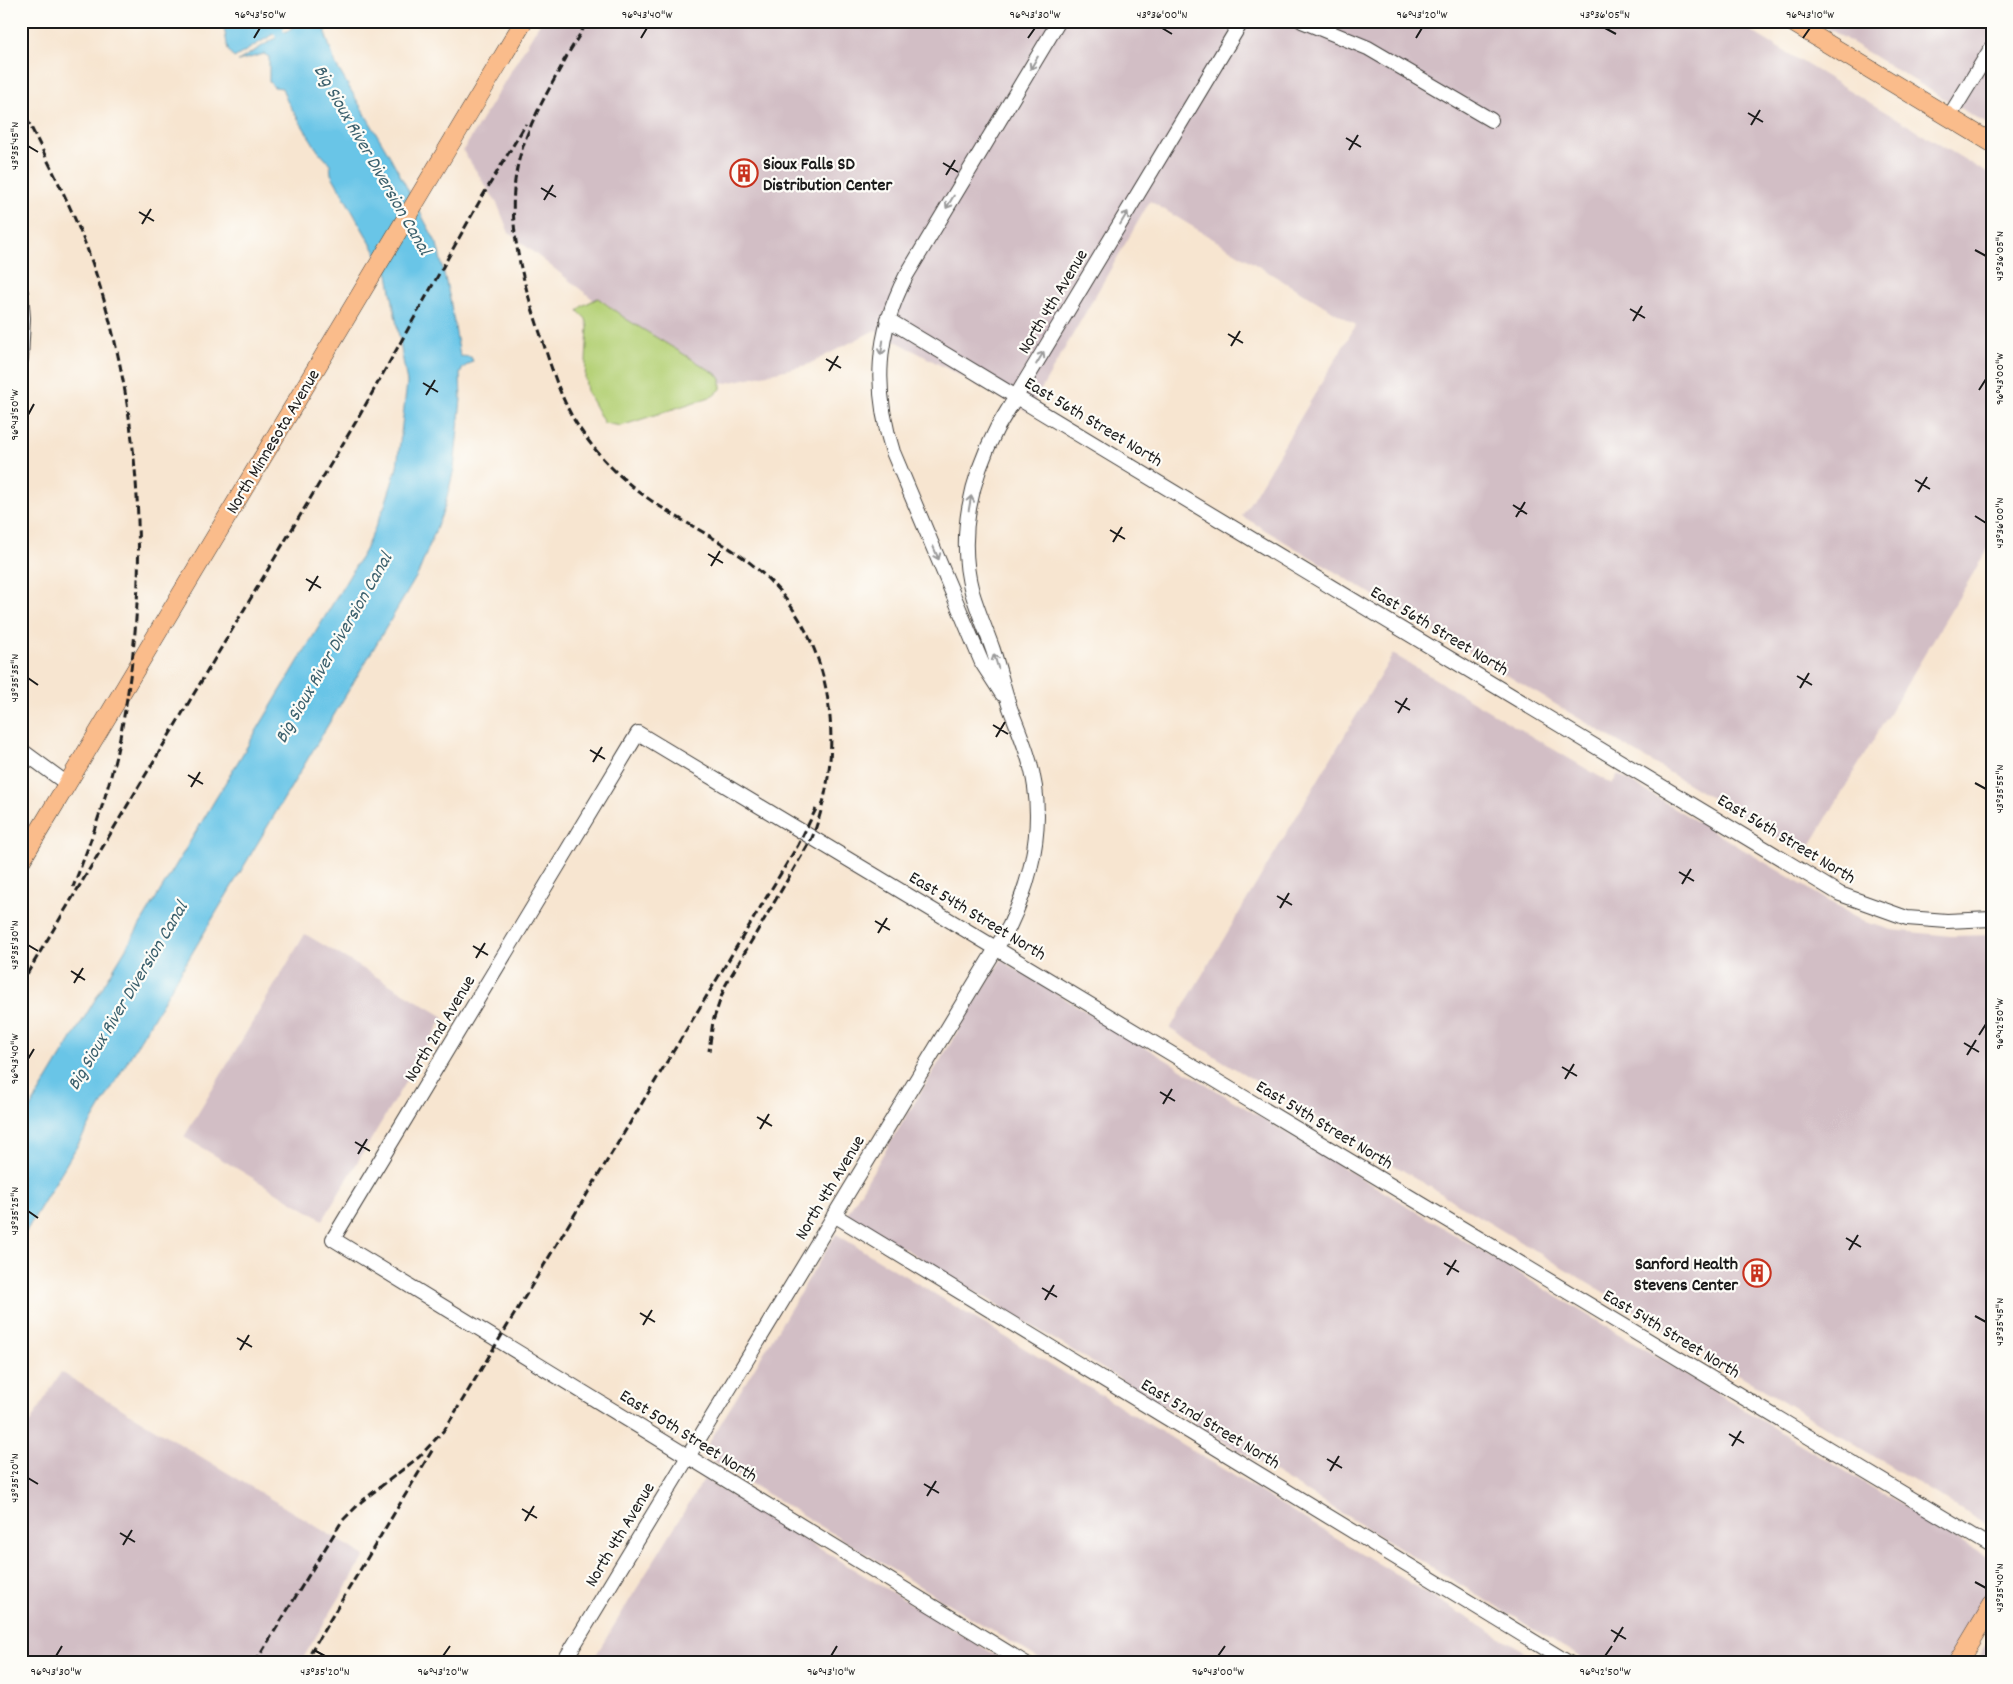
<svg xmlns="http://www.w3.org/2000/svg" width="2013" height="1684" font-family="Dekko,sans-serif">
<style>
.industrial{fill:#d2bec5}
.green{fill:#b5d177;stroke:#68764a}
.water{fill:#69c5e7;stroke:#427082}
.lines{fill:none;stroke-linecap:round;stroke-linejoin:round}
.canal{stroke:#69c5e7;stroke-width:10}
.minor-casing{stroke:#3d3a37;stroke-width:16}
.major-casing{stroke:#3d3a37;stroke-width:19}
.minor{stroke:#fff;stroke-width:14}
.major{stroke:#fabc8b;stroke-width:18}
.rail{stroke:#1c1c1c;stroke-width:3;stroke-dasharray:8 4;stroke-linecap:butt}
.oneway{stroke:#999}
.ticks{fill:none;stroke:#1c1c1c;stroke-width:2}
.labels{text-anchor:middle;stroke-width:4.5;stroke-linejoin:round;paint-order:stroke}
.poi-label{font-size:18px;font-weight:bold;fill:#1c1c1c;stroke:#fdfcf7;text-anchor:start}
.street-label{font-size:18px;fill:#1c1c1c;stroke:#fdfcf7}
.water-label{font-size:19px;font-style:italic;fill:#3b606d;stroke:#fdfcf7}
.neatline{fill:none;stroke:#1c1c1c;stroke-width:2}
.ticks-label{font-size:12px;text-anchor:middle;fill:#1c1c1c}
</style>
<rect width="100%" height="100%" fill="#fdfcf7"/>
<filter id="ink" filterUnits="userSpaceOnUse"><feTurbulence type="fractalNoise" baseFrequency=".02" numOctaves="2"/><feDisplacementMap in="SourceGraphic" scale="10" xChannelSelector="R" yChannelSelector="G"/><feConvolveMatrix kernelMatrix="1 2 1 2 8 2 1 2 1" color-interpolation-filters="sRGB"/></filter>
<filter id="wash" filterUnits="userSpaceOnUse"><feTurbulence type="fractalNoise" baseFrequency=".0096" numOctaves="4" result="noise"/><feDisplacementMap in="SourceGraphic" scale="20" xChannelSelector="R" yChannelSelector="G"/><feGaussianBlur stdDeviation="1.12" result="paint"/><feColorMatrix in="noise" values="0 0 0 0 0 0 0 0 0 0 0 0 0 0 0 0 0 1.4 0 .05"/><feComposite in="paint" operator="in"/></filter>
<g filter="url(#wash)">
<rect width="100%" height="100%" fill="#f7e5d0"/>
<path class="industrial" d="M541,21H1734L1992,176V542L1805,854L1242,516L1356,325L1150,201L1028,412L875,330L807,365L722,384L718,375L710,370L626,319L602,300H594L509,233L497,203L463,151Z
M1816,21H1992V127L1963,110Z
M1393,654L1612,784L1618,774L1862,921L1892,930L1951,936L1992,935V1528L1170,1029Z
M305,934L444,1017L323,1220L184,1137Z
M1001,960L1992,1560V1587L1946,1663H1590L847,1214Z
M836,1234L1542,1663H1046L702,1454Z
M61,1372L365,1556L300,1663H21V1437Z
M704,1479L1009,1663H591Z
M1992,1633V1663H1974Z"/>
<path class="green" d="M598,298L626,319L718,375L721,379V389L713,396L621,426L604,423L587,392L585,378L588,327L586,319L578,311L582,306Z"/>
<path class="water" d="M223,21H295L234,58L228,50Z
M303,21H326V36L336,65L391,158L437,244L450,299L460,356L471,357L473,361L463,368L460,374L461,399L454,469L444,509L418,574L21,1240V1123L365,550L385,505L397,467L407,383L388,274L331,174L330,164L318,151L287,101L282,88L274,87L269,82V57L264,54L238,61Z"/>
<g class="lines">
<path class="canal" d="M272,21L287,46"/>
</g>
</g>
<g filter="url(#ink)">
<g class="lines">
<g class="minor-casing">
<path id="minor" d="M1302,21L1368,48L1491,120
M1949,117L1992,47
M21,292L23,318L21,359
M887,319L1840,894L1907,918L1947,921L1992,919
M1002,694L982,663L893,452C873,390 876,334 906,276L1059,21
M21,750L66,783
M834,1215L1569,1663
M563,1663L1009,927C1030,883 1042,836 1035,787C1031,759 1020,734 1010,708C1004,689 999,669 993,650C986,630 978,612 972,592C957,536 971,478 997,428L1242,21
M1025,1663L333,1239L638,733L1992,1547"/>
</g>
<g class="major-casing">
<path id="major" d="M1790,21L1992,143
M21,861L524,21
M1957,1663L1992,1605"/>
</g>
<use href="#minor" class="minor"/>
<use href="#major" class="major"/>
<path class="rail" d="M567,56C547,94 523,131 516,174C506,232 526,291 544,345C552,370 560,395 573,418C587,441 605,463 626,481C662,513 707,531 745,559C832,624 850,740 812,838L725,986L713,1021L709,1051
M563,62L588,21
M21,107C46,158 73,208 92,262C143,411 151,578 121,732C111,785 93,836 73,887
M21,984L357,420L482,197L526,124
M255,1663L342,1521L362,1501L419,1457L445,1429L798,845L816,809
M304,1663L433,1449"/>
</g>
<defs><path id="oneway-shaft" d="M-6 0H5M1.5-3L5.5 0L1.5 3" fill="none" stroke-width="1.6" stroke-linecap="round" stroke-linejoin="round" transform="scale(1.25)"/></defs>
<g class="oneway">
<use href="#oneway-shaft" transform="translate(1034 63) rotate(121)"/>
<use href="#oneway-shaft" transform="translate(950 202) rotate(121)"/>
<use href="#oneway-shaft" transform="translate(1124 218) rotate(-59)"/>
<use href="#oneway-shaft" transform="translate(882 348) rotate(99)"/>
<use href="#oneway-shaft" transform="translate(1040 358) rotate(-59)"/>
<use href="#oneway-shaft" transform="translate(970 503) rotate(-80)"/>
<use href="#oneway-shaft" transform="translate(936 553) rotate(67)"/>
<use href="#oneway-shaft" transform="translate(996 661) rotate(-107)"/>
</g>
</g>
<path class="ticks" d="M1162,28L1172,34M1605,28L1616,34M254,38L260,28M641,38L647,28M1028,38L1035,28M1416,38L1422,28M1803,38L1810,28M1748,113L1763,122M1751,125L1760,110M1346,138L1361,147M28,146L38,152M1349,150L1358,135M943,163L958,172M946,175L955,160M541,188L556,197M544,200L553,185M139,212L154,221M142,224L151,209M1975,250L1986,256M1630,309L1645,318M1633,321L1642,306M1228,334L1243,343M1231,346L1240,331M826,359L841,368M829,371L838,356M423,383L438,392M1979,390L1986,379M426,395L435,380M28,415L34,404M1915,480L1930,489M1918,492L1927,477M1513,505L1527,514M1975,516L1986,523M1516,517L1525,502M1110,530L1125,539M1113,542L1122,527M708,554L723,563M711,566L720,551M306,579L321,588M309,591L318,576M1797,676L1812,685M28,678L38,685M1800,688L1809,673M1395,701L1410,710M1398,713L1407,698M993,725L1008,734M996,737L1005,722M590,750L605,759M593,762L602,747M188,775L203,784M1975,783L1986,789M191,787L200,772M1679,872L1694,881M1682,884L1691,869M1277,896L1292,905M1280,908L1289,893M875,921L890,930M878,933L887,918M28,945L38,951M473,946L488,955M476,958L485,943M71,971L85,980M74,983L83,968M1979,1035L1986,1024M1964,1043L1979,1052M1967,1055L1976,1040M28,1059L34,1049M1562,1067L1577,1076M1565,1079L1574,1064M1160,1092L1175,1101M1163,1104L1172,1089M757,1117L772,1126M760,1129L769,1114M355,1142L370,1151M358,1154L367,1139M28,1211L38,1218M1846,1238L1861,1247M1849,1250L1858,1235M1444,1263L1459,1272M1447,1275L1456,1260M1042,1288L1057,1297M1045,1300L1054,1285M640,1313L655,1322M1975,1316L1986,1322M643,1325L652,1310M237,1338L252,1347M240,1350L249,1335M1729,1434L1744,1443M1732,1446L1741,1431M1327,1459L1342,1468M1330,1471L1339,1456M28,1478L38,1484M924,1484L939,1493M927,1496L936,1481M522,1509L537,1518M525,1521L534,1506M120,1533L135,1542M123,1545L132,1530M1975,1582L1986,1588M1611,1630L1626,1639M1614,1642L1623,1627M314,1650L325,1656M56,1656L62,1646M443,1656L450,1646M831,1656L837,1646M1218,1656L1225,1646M1605,1656L1612,1646"/>
<defs>
<g id="building-ring" transform="scale(1.4375)"><circle r="9.5" fill="#fdfcf7" stroke="#c8321e" stroke-width="1.5"/><path d="M-4-6H4V6H1V3H-1V6H-4ZM-2.5-4.3h1.7v1.8h-1.7ZM.8-4.3h1.7v1.8H.8ZM-2.5-1h1.7V.8h-1.7ZM.8-1h1.7V.8H.8Z" fill="#c8321e"/></g>
</defs>
<g fill-rule="evenodd">
<use href="#building-ring" x="744" y="173"/>
<use href="#building-ring" x="1757" y="1273"/>
</g>
<g class="labels">
<g class="poi-label">
<text x="763" y="169">Sioux Falls SD<tspan x="763" dy="21">Distribution Center</tspan></text>
<text x="1738" y="1269" text-anchor="end">Sanford Health<tspan x="1738" dy="21">Stevens Center</tspan></text>
</g>
<g class="street-label">
<text transform="translate(1052 301) rotate(-59)" y="6">North 4th Avenue</text>
<text transform="translate(1094 421) rotate(31)" y="6">East 56th Street North</text>
<text transform="translate(272 441) rotate(-59)" y="6">North Minnesota Avenue</text>
<text transform="translate(1440 630) rotate(31)" y="6">East 56th Street North</text>
<text transform="translate(1787 838) rotate(31)" y="6">East 56th Street North</text>
<text transform="translate(978 915) rotate(31)" y="6">East 54th Street North</text>
<text transform="translate(439 1028) rotate(-59)" y="6">North 2nd Avenue</text>
<text transform="translate(1325 1124) rotate(31)" y="6">East 54th Street North</text>
<text transform="translate(829 1187) rotate(-59)" y="6">North 4th Avenue</text>
<text transform="translate(1672 1333) rotate(31)" y="6">East 54th Street North</text>
<text transform="translate(1211 1423) rotate(31)" y="6">East 52nd Street North</text>
<text transform="translate(689 1435) rotate(32)" y="6">East 50th Street North</text>
<text transform="translate(619 1534) rotate(-59)" y="6">North 4th Avenue</text>
</g>
<g class="water-label">
<text transform="translate(374 159) rotate(60)" y="7">Big Sioux River Diversion Canal</text>
<text transform="translate(332 647) rotate(-60)" y="7">Big Sioux River Diversion Canal</text>
<text transform="translate(126 995) rotate(-59)" y="7">Big Sioux River Diversion Canal</text>
</g>
</g>
<rect width="2013" height="1684" fill="none" stroke="#fdfcf7" stroke-width="55"/>
<rect x="28" y="28" width="1958" height="1628" class="neatline"/>
<g class="ticks-label">
<text x="260" y="18">96°43'50"W</text>
<text x="647" y="18">96°43'40"W</text>
<text x="1035" y="18">96°43'30"W</text>
<text x="1162" y="18">43°36'00"N</text>
<text x="1422" y="18">96°43'20"W</text>
<text x="1605" y="18">43°36'05"N</text>
<text x="1810" y="18">96°43'10"W</text>
<text transform="translate(14 146) rotate(-90)" y="4">43°35'45"N</text>
<text transform="translate(1999 256) rotate(-90)" y="4">43°36'05"N</text>
<text transform="translate(1999 379) rotate(-90)" y="4">96°43'00"W</text>
<text transform="translate(14 415) rotate(-90)" y="4">96°43'50"W</text>
<text transform="translate(1999 523) rotate(-90)" y="4">43°36'00"N</text>
<text transform="translate(14 678) rotate(-90)" y="4">43°35'35"N</text>
<text transform="translate(1999 789) rotate(-90)" y="4">43°35'55"N</text>
<text transform="translate(14 945) rotate(-90)" y="4">43°35'30"N</text>
<text transform="translate(1999 1024) rotate(-90)" y="4">96°42'50"W</text>
<text transform="translate(14 1059) rotate(-90)" y="4">96°43'40"W</text>
<text transform="translate(14 1211) rotate(-90)" y="4">43°35'25"N</text>
<text transform="translate(1999 1322) rotate(-90)" y="4">43°35'45"N</text>
<text transform="translate(14 1478) rotate(-90)" y="4">43°35'20"N</text>
<text transform="translate(1999 1588) rotate(-90)" y="4">43°35'40"N</text>
<text x="56" y="1675">96°43'30"W</text>
<text x="325" y="1675">43°35'20"N</text>
<text x="443" y="1675">96°43'20"W</text>
<text x="831" y="1675">96°43'10"W</text>
<text x="1218" y="1675">96°43'00"W</text>
<text x="1605" y="1675">96°42'50"W</text>
</g>
</svg>
